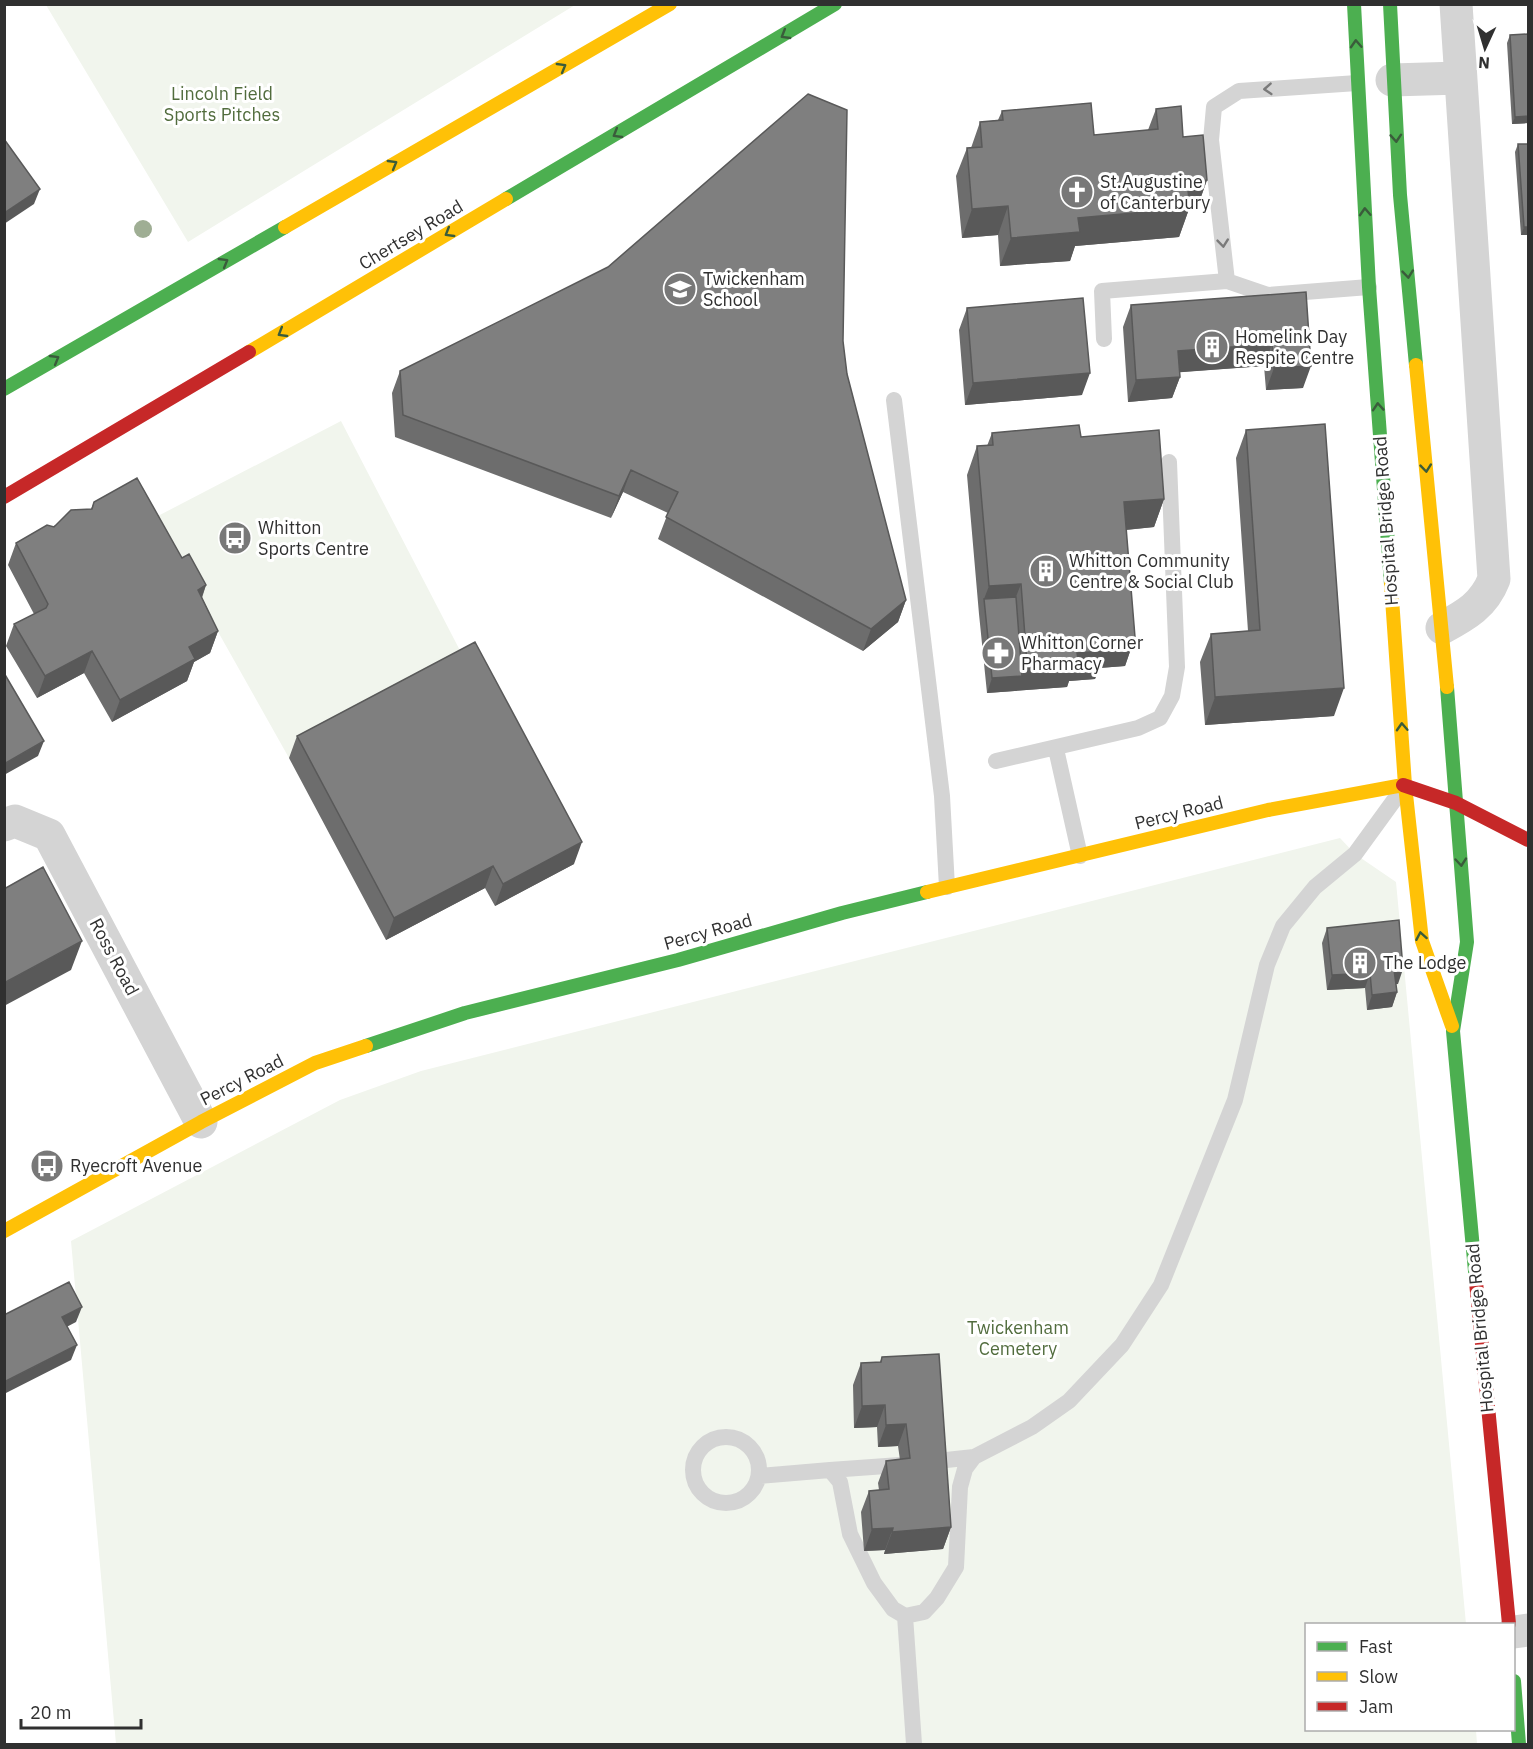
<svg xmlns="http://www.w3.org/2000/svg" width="1533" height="1749" font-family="'IBM Plex Sans',sans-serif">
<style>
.green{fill:#f1f5ed}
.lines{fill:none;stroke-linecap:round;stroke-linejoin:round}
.lane{stroke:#d4d4d4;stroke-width:16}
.street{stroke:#d4d4d4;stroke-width:33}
.fast{stroke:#4caf50;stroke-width:14}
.slow{stroke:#ffc107;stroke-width:14}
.jam{stroke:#c62828;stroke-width:14}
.tree{fill:#9fae94}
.wall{fill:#6d6d6d}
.shaded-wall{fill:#595959}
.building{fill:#7f7f7f;stroke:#595959;stroke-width:1.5}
.oneway{stroke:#3a5c3b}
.oneway2{stroke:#7a7a7a}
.labels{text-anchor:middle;stroke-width:6;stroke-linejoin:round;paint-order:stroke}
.park-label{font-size:18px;fill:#516c3d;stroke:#fff}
.poi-label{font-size:18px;fill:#303030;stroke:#fff;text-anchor:start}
.street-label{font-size:18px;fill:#303030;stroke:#fff}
</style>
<rect width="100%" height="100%" fill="#fff"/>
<path class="green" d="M46,5H575L188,242Z
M341,421L467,664L289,758L154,518Z
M1340,838L1355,854L1396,882L1466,1624H1306V1730H1476L1477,1744H116L71,1241L340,1100L421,1071Z"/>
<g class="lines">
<path class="lane" d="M1357,83L1239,91L1214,107L1211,140L1227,281L1268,295L1369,287
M1104,339L1102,291L1227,281
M894,400L942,796L947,887
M1056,749L1080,856
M996,761L1138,728L1160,718L1172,696L1177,667L1169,462
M693 1470a33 33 0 1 1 66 0a33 33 0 1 1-66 0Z
M937,1461L974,1457
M830,1470L900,1465
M759,1476L830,1470L840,1482L850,1534L874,1583L893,1609L905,1616L924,1612L937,1598L956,1567L960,1487L965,1469L974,1457L1032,1427L1069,1401L1122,1345L1161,1285L1235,1100L1267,965L1283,926L1315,887L1355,854L1403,788
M905,1616L914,1744"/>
<path class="street" d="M1392,80L1460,78
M1442,628C1466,615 1484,605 1494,579L1456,4
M4,825L15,821L49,835L201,1122
M1514,1632L1528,1630"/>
<path class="fast" d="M1354,4L1369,287L1391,584
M1390,4L1400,195L1416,365
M506,199L835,4
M4,389L285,227
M1447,687L1467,942L1453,1031L1476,1282
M366,1046L465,1013L678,960L842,913L927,892
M1514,1681L1519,1744"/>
<path class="slow" d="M285,227L670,4
M249,352L506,199
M1416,365L1447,687
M1391,584L1405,785L1422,941L1452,1026
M927,892L1268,810L1403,785
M4,1231L201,1122L315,1063L366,1046"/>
<path class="jam" d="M4,497L249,352
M1403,785L1456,803L1528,840
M1476,1282L1509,1624"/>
</g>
<circle class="tree" cx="143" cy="229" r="9"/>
<path class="wall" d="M1528,34V123L1512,124L1507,43L1510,35Z
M1156,109L1183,137L1207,180L1197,208L1189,209L1179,237L1075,246L1070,261L1000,266L998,235L962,238L956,176L967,148H971L980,122L998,120L1002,111L1094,135L1148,130Z
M1518,144H1528V235H1521L1515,152Z
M1306,292L1303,388L1266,390L1264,366L1180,372V377L1172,398L1128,402L1123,327L1131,305Z
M967,308L1082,395L965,405L959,330Z
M843,341L847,374L906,600L898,622L863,651L658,539L668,513L623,492L611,518L395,437L392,393L400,371Z
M1246,430L1334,716L1205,725L1200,662L1211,634L1248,631L1236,458Z
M992,433L1081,437L1164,499L1154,527L1126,530L1135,637L1125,666L1099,668L1095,679L1069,681L1067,687L987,693L979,614L967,475L977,446H987Z
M94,502L182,558L206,585L202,598L218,631L210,653L194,662L187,681L112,722L84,673L37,698L6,646L14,624L34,614L8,565L16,543L91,509Z
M297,736L574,864L495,906L485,888L386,940L289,758Z
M1327,928L1398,984H1396L1397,992L1392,1007L1367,1010L1365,988L1327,990L1322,943Z
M882,1357L951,1527L943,1549L884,1554L885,1550L864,1551L861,1512L869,1491L879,1490L878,1483L886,1461L900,1460L898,1446L878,1447L877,1427L854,1428L853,1385L861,1363L880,1362Z"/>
<path class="shaded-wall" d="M1528,116V123L1512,124L1515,117Z
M1207,180L1197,208L1189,209L1179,237L1075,246L1070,261L1000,266L1011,238L1078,218L1187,182Z
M40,189L34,204L4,224V213Z
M1008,206L998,235L962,238L972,209Z
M1524,227H1528V235H1521Z
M1272,344L1264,366L1170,373L1178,351Z
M1311,366L1303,388L1266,390L1274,368Z
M1090,373L1082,395L965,405L973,383Z
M1180,377L1172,398L1128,402L1136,380Z
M631,470L623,492L611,518L619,496Z
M1164,499L1154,527L1114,531L1124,502Z
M1021,584L1010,612L984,599L989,586Z
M206,585L198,607V590Z
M906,600L898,622L863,651L871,629Z
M218,631L210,653L194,662L187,681L112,722L120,700L189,647Z
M1135,637L1125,666L1099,668L1095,679L1069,681L1067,687L987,693L992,678L1022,676L1027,663L1077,653L1104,640Z
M92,651L84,673L37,698L45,676Z
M1344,688L1334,716L1205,725L1215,697Z
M44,741L38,756L4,775V764Z
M582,842L574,864L495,906L503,884Z
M493,866L485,888L386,940L394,918Z
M82,941L71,970L4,1006V983Z
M1403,969L1398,984L1389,985L1394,970Z
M1370,973L1365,988L1327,990L1332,975Z
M1397,992L1392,1007L1367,1010L1372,995Z
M82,1307L76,1322L57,1332L62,1317Z
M77,1345L71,1360L4,1394V1382Z
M885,1405L877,1427L854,1428L862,1406Z
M906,1424L898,1446L878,1447L886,1425Z
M951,1527L943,1549L884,1554L892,1532Z
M893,1528L885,1550L864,1551L872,1529Z"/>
<path class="building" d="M1528,34V116L1515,117L1510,35Z
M808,94L847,110L843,341L847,374L906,600L871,629L666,517L678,492L631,470L619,496L403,415L400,371L608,267Z
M1091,103L1094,135L1158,129L1156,109L1181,106L1183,137L1203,135L1207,180L1187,182L1190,208L1078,218L1080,232L1011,238L1008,206L972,209L967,148L982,147L980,122L1003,120L1002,111Z
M4,139L40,189L4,213Z
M1518,144H1528V227H1524Z
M1306,292L1311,366L1274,368L1272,344L1178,351L1180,377L1136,380L1131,305Z
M1083,298L1090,373L973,383L967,308Z
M1325,424L1344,688L1215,697L1211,634L1260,630L1246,430Z
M1079,425L1081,437L1159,430L1164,499L1124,502L1135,637L1104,640L1105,651L1077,653L1078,659L1027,663L1021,584L989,586L977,446L993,445L992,433Z
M137,478L182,558L189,554L206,585L198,590L218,631L189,647L195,659L120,700L92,651L45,676L14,624L46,608L48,604L16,543L47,525L54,527L71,510L92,509L94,502Z
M1016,597L1022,676L992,678L984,599Z
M475,642L582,842L503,884L493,866L394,918L297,736Z
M4,673L44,741L4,764Z
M43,867L82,941L4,983V889Z
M1399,920L1403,969L1394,970L1397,992L1372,995L1370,973L1332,975L1327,928Z
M69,1282L82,1307L62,1317L77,1345L4,1382V1315Z
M939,1354L951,1527L892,1532L893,1528L872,1529L869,1491L889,1489L886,1461L910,1458L906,1424L886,1425L885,1405L862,1406L861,1363L881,1362L882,1357Z"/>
<defs><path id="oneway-chevron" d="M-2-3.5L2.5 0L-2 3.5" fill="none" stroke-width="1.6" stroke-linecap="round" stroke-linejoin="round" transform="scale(1.5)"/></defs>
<g class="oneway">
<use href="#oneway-chevron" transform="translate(785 35) rotate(149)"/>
<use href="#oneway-chevron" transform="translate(1356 44) rotate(-93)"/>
<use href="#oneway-chevron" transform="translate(562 67) rotate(-30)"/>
<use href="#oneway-chevron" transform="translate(617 134) rotate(149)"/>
<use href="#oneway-chevron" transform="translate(1396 138) rotate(86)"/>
<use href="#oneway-chevron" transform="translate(393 164) rotate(-30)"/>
<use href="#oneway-chevron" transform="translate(1365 212) rotate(-93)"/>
<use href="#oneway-chevron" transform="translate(449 233) rotate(149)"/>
<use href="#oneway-chevron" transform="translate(224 262) rotate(-30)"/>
<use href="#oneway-chevron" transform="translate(1408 274) rotate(84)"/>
<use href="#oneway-chevron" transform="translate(282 333) rotate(149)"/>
<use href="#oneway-chevron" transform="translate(55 359) rotate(-30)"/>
<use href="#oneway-chevron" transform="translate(1378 407) rotate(-94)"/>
<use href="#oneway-chevron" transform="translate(1426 468) rotate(84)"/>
<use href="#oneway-chevron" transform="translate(1402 727) rotate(-93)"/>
<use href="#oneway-chevron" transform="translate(1461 862) rotate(85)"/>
<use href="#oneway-chevron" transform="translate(1421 936) rotate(-100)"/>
</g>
<g class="oneway2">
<use href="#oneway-chevron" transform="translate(1268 89) rotate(176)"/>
<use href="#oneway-chevron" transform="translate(1223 243) rotate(84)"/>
</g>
<defs>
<g id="church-disc" transform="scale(1.725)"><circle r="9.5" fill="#787878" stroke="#fff"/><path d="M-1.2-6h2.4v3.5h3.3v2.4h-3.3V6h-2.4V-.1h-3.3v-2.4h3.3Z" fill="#fff"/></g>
<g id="school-disc" transform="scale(1.725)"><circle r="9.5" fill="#787878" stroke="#fff"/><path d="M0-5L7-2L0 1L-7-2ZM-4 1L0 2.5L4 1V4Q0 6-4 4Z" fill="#fff"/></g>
<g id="building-disc" transform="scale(1.725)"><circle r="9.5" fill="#787878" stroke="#fff"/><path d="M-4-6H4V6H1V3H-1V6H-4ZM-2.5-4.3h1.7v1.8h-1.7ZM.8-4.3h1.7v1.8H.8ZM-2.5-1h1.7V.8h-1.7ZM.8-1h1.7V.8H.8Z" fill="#fff"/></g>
<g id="bus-disc" transform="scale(1.725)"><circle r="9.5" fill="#787878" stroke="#fff"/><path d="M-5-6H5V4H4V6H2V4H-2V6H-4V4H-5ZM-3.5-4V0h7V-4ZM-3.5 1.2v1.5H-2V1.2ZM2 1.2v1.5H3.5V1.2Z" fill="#fff"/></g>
<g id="pharmacy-disc" transform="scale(1.725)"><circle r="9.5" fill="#787878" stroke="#fff"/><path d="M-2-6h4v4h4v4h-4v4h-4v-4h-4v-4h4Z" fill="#fff"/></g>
</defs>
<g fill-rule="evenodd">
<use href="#church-disc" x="1077" y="192"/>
<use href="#school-disc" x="680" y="289"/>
<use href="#building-disc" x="1212" y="347"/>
<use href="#bus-disc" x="235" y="538"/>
<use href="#building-disc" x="1046" y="571"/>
<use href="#pharmacy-disc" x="998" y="653"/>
<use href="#building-disc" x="1360" y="963"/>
<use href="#bus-disc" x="47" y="1166"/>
</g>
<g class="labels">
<g class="park-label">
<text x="222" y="100">Lincoln Field<tspan x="222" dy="21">Sports Pitches</tspan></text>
<text x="1018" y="1334">Twickenham<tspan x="1018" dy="21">Cemetery</tspan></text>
</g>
<g class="poi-label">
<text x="1100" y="188">St.Augustine<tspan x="1100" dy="21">of Canterbury</tspan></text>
<text x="703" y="285">Twickenham<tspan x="703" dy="21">School</tspan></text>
<text x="1235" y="343">Homelink Day<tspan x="1235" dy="21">Respite Centre</tspan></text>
<text x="258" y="534">Whitton<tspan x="258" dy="21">Sports Centre</tspan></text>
<text x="1069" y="567">Whitton Community<tspan x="1069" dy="21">Centre &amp; Social Club</tspan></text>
<text x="1021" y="649">Whitton Corner<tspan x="1021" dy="21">Pharmacy</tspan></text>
<text x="1383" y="969">The Lodge</text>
<text x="70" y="1172">Ryecroft Avenue</text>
</g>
<g class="street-label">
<text transform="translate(411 235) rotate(-31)" y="6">Chertsey Road</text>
<text transform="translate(1386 521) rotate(-94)" y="6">Hospital Bridge Road</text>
<text transform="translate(1179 813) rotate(-14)" y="6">Percy Road</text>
<text transform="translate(708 932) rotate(-16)" y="6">Percy Road</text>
<text transform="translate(114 957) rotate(62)" y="6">Ross Road</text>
<text transform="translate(242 1080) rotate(-27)" y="6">Percy Road</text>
<text transform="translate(1480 1328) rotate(-95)" y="6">Hospital Bridge Road</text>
</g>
</g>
<rect width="1533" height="1749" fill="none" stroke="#303030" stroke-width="12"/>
<rect x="1305" y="1623" width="210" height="108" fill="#ffffff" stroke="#acacac" stroke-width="1.5"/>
<rect x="1317" y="1642" width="30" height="9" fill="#4caf50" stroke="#acacac" stroke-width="1.5"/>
<text x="1359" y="1653" font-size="18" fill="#303030">Fast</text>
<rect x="1317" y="1672" width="30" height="9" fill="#ffc107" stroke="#acacac" stroke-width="1.5"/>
<text x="1359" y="1683" font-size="18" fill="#303030">Slow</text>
<rect x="1317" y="1702" width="30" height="9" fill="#c62828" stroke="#acacac" stroke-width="1.5"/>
<text x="1359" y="1713" font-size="18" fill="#303030">Jam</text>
<g transform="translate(1485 48) rotate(184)" stroke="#ffffff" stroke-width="4.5" paint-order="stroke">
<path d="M0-4.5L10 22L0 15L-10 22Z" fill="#303030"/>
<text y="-9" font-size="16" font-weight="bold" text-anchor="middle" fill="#303030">N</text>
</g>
<path d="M21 1719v9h120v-9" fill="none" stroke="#303030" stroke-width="3"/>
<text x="30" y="1719" font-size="18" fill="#303030" stroke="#ffffff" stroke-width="4.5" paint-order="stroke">20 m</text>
</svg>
